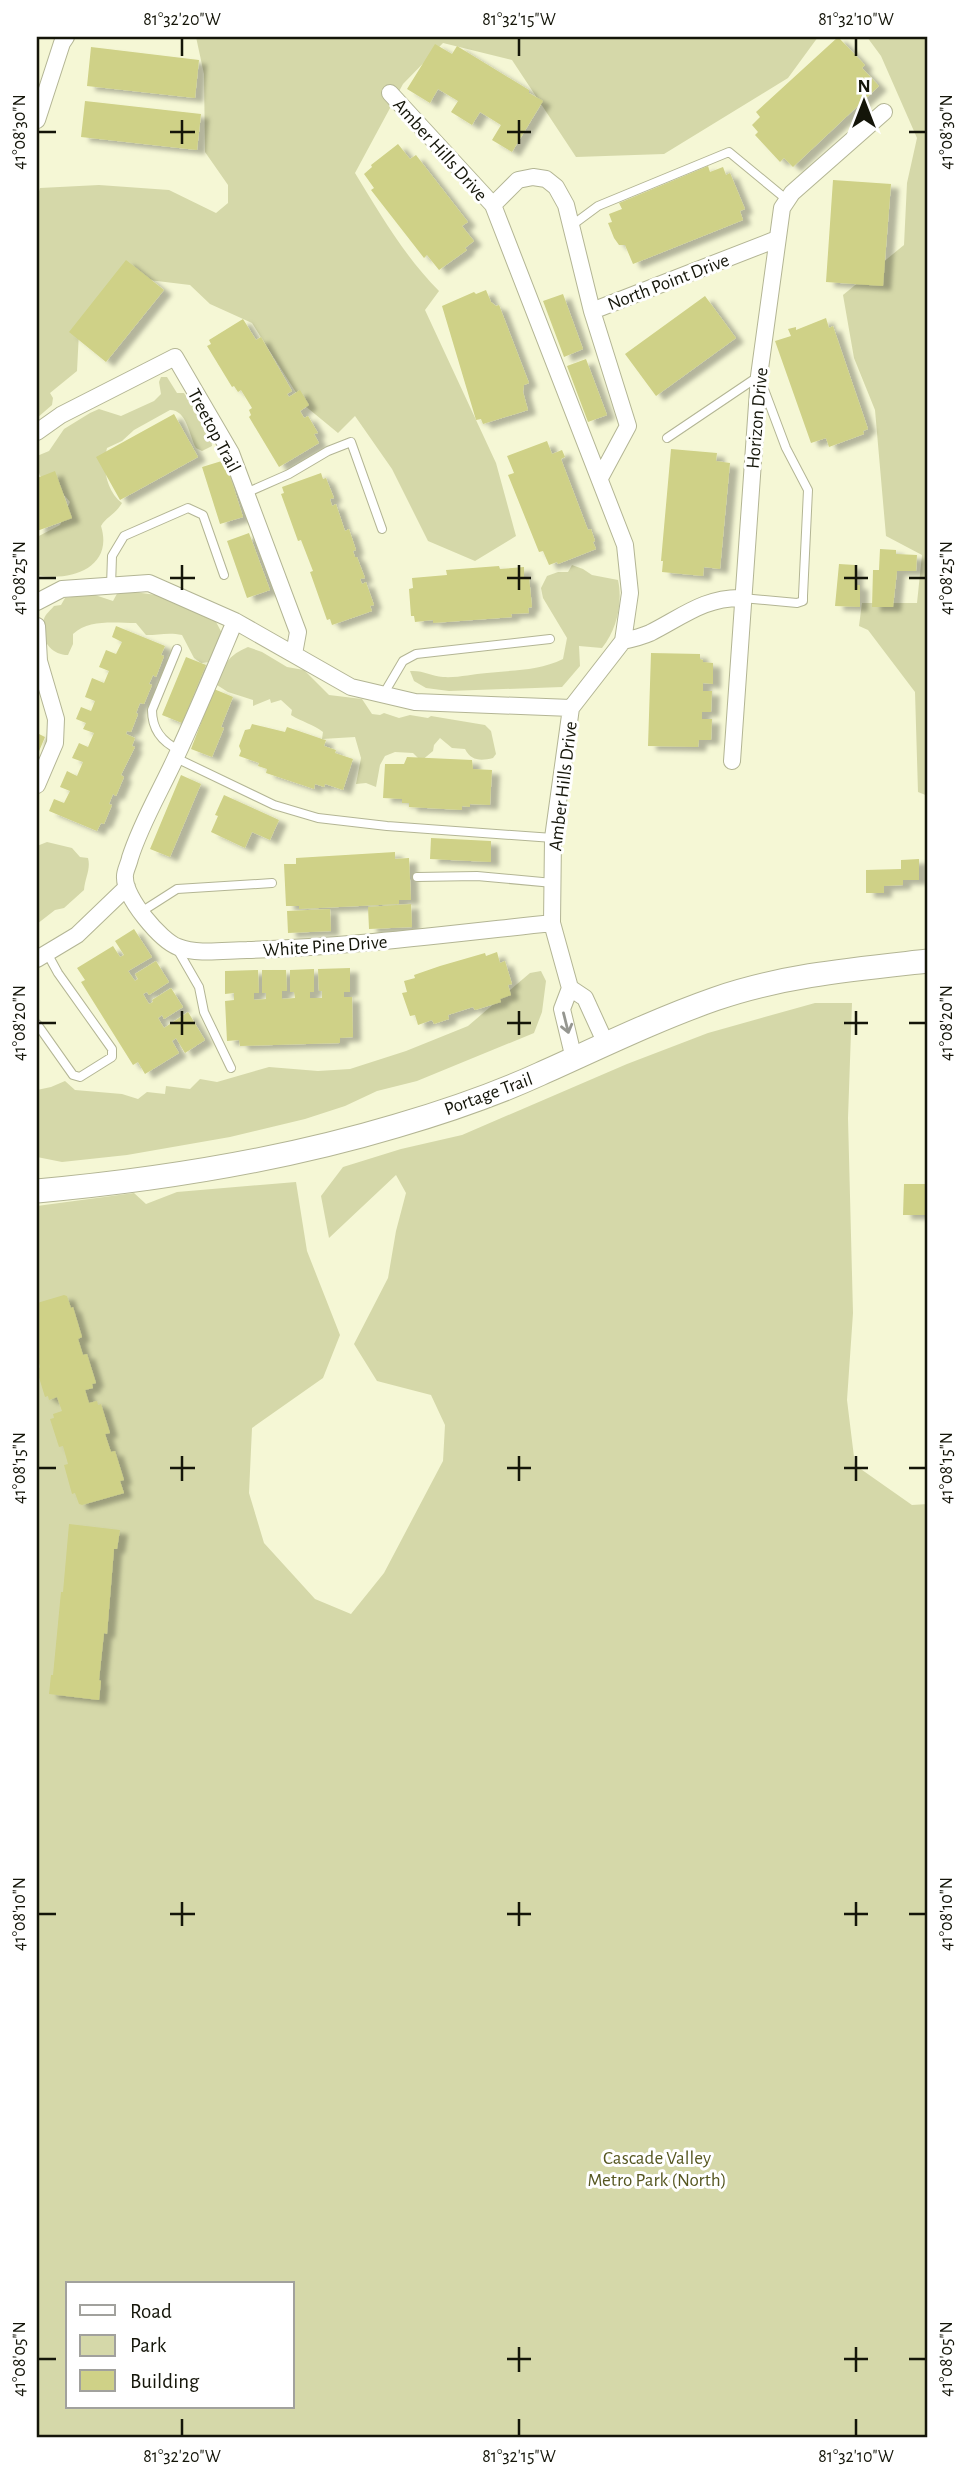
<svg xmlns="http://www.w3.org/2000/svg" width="965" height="2475" font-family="'Alegreya Sans',sans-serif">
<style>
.green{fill:#d5d8a9;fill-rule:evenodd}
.building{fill:#cfd187;filter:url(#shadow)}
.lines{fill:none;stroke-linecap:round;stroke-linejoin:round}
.service-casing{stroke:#b3b594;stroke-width:10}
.minor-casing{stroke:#b3b594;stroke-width:18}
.secondary-casing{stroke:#b3b594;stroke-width:25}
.service{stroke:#fff;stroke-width:8}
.minor{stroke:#fff;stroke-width:16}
.secondary{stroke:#fff;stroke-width:23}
.oneway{stroke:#959690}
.ticks{fill:none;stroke:#141509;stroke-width:2.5}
.labels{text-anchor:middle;stroke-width:6;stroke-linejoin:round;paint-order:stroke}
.street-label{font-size:19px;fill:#141509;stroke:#fff}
.park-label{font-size:19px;fill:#565721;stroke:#fff}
.neatline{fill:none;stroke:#141509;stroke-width:2.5}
.ticks-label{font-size:18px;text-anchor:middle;fill:#141509}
</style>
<defs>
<filter id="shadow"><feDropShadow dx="8" dy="4.5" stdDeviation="2" flood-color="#0004"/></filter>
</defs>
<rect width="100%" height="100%" fill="#f5f7d5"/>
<path class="green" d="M196,37H818L788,78L664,154L576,157L512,60L443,43L403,84L355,173C380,214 405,257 439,291L425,310L496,463L516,536L475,561L428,541L392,469L355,416L338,433L304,405L252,323L210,304L190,285L124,277L79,332L77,371L50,393L53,398L52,405L37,418V198L40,188L99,185L169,190L216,213L228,203V185L205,152L204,74Z
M867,37H928V796L918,792L915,692L868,630L859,626L862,603H917L922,555L886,536L875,410L854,358L843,295L904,245L907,183L917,138L881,56Z
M161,377H167L177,393H184L190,402L195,404L211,438L212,446L202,451L196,448C189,435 187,410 170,410L134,430L122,441L107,448C102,466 106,491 122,503C115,515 107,516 101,526C114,568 70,582 37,575V537L60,525L70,502C53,478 37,492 37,456L49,451L64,429L90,413L99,409L121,416L154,401L161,394L159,382Z
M572,565L583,569L592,575L618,580C623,602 617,630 602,648L579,646L580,666L562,687L449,691L426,688L414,681L410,671C423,670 431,676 443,677C458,678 472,674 487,673C512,670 539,671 563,659L567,638L543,598L541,588L547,576L558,572H568Z
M119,590L164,596L215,620L224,637L210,662L201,663L194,658L182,635C169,632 159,635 146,635L136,623C115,623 89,619 73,634V644L68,655C50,655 38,637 44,619C45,614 51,610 54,606L61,605L65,598L92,594L113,601Z
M248,647L262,652L287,667L304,670L329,695L362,699L372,714L380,715L384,713L399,718L410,715L428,718L431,716L485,725L491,731L496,754L493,758C481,761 471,761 465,749L452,748L440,738L434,745L433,751L421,761L413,753L395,752L385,756L380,765L376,787L366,783L356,784L361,758L355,737L322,739L323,732C313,724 302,722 291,715L292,710L281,700L271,703L270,699L253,706V700L228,692L217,685C220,667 230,654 248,647Z
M47,842L72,848L80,857L88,858C91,869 85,878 84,890L64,908L55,910L37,924V846Z
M541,971L546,981L542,1012L534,1033L417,1081L377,1091L345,1106L305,1119L230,1137L127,1155L62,1162L37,1157V1090L51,1087L65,1081L75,1090L122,1094L138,1099L147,1092L165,1094L166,1086L190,1089L200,1079L217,1082L269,1067L318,1071L350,1069L406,1051L468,1026L530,973Z
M815,1003H852L848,1118L853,1313L847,1400L855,1465L912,1505L928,1504V2438H37V1206L134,1193L146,1204L177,1192L296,1182L307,1251L340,1335L323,1378L252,1428L249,1493L264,1543L315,1599L351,1614L384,1573L443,1461L445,1425L431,1395L377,1381L354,1344L388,1278L396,1231L406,1193L396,1175L329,1238L321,1196L343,1167L401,1149L462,1135L627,1064L708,1033ZM68,2284H292V2407H68Z"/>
<path class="building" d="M838,37L865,65L862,68L879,86L793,167L784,158L780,162L755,135L758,132L752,125L760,117L756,112Z
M435,44L452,54L457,46L529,90V93L543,101L512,152L492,140L501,125L480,112L472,125L451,112L458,101L438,89L430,103L407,89Z
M91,47L199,60L195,98L87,86Z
M85,101L201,114L197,150L81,137Z
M398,144L410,159L416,155L468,222L462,226L474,241L465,248L467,250L439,270L427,255L424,258L371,190L374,188L364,174L372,167L371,165Z
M708,166L710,172L723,167L726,175L730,173L745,209L740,211L743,220L633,264L625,245H619L614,238L608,223L612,222L609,214L622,209L619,203Z
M833,180L891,184L883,286L826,282Z
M126,260L164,290L106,362L69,332Z
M486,290L491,302L496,306L499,305L529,383L524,385L523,392L528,410L483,424L481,419L476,420L442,306L474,292L476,294Z
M563,294L583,349L564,357L543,301Z
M705,296L736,338L656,396L625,354Z
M826,318L829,328L833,326L868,429L863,431L864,434L829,447L826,438L811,443L775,341L791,336L788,329L796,327V330Z
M243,319L256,340L261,337L292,391L287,394L289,397L300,390L309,405L300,411L304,418L308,416L318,433L314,434L319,443L279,467L249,417L251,415L249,410L252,408L241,390L238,392L234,386L232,387L207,346L211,344L209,340Z
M586,359L607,415L588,422L567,366Z
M174,414L198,457L120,500L96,457Z
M547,441L552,454L562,450L565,457L561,459L588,530L591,529L595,541L593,542L596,549L558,564L557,562L549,565L543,551L539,552L508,475L514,473L507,456Z
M671,449L717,453L716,461L730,463L720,569L704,567L703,576L662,572L663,561H661Z
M225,460L243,517L220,524L202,467Z
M55,471L72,518L37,531V478Z
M321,473L323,479L326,478L334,498L330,499L332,506L336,504L345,531L349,529L356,550L353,551L355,557H357L365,578L360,579L362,584L366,582L374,605L370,606L372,611L332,625L330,619L327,620L310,572L313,571L301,540L298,541L281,494L284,493L282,487Z
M249,533L270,590L247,598L227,541Z
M880,549L896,550V554L917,555L916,571H897L893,607H872L873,570H879Z
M839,564L855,565V585H860V607L835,606Z
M499,566L500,569L524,567V578L529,577L532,607L528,608L529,613L511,614L512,617L433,623V620L415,622L414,616H411L409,589L413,588L412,578L447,575L446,570Z
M116,626L165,646L161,655L164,656L156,677L153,675L149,684L152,685L144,704L140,703L136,713L138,714L131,732L127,731L126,734L135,738L132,746L135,747L121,775L124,777L116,796L113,794L109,804L112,805L104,824L101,823L97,831L49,811L54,799L64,803L70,791L60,787L67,771L77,776L83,762L72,758L79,743L88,747L94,733L83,729L86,723L76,719L81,707L91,711L95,701L85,697L92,678L104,683L109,671L99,667L106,650L116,654L122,642L112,637Z
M651,653L700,654V659L703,660V662L713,663V684L703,683V691H712L711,712H702V719H712L711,740H699L698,747L648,746Z
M186,657L206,665L182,723L162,715Z
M214,689L233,697L221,727L224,728L212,757L191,749Z
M252,724L285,732L287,727L322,739L326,740L324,746L336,750L335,753L353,759L343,790L325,784L324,787L315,784L314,789L266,773L267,769L258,766L259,763L239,756L241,751L239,746L245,730L250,729Z
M37,733L45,737L37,756Z
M407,757L472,760L473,769L492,770L490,805L470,804V807L462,806V810L409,807V803H402V799L383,798L385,764H404Z
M181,775L201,784L170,857L150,849Z
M224,795L279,820L270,840L252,832L245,848L211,832L218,816L215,815Z
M431,838L491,841V862L430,859Z
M395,852V859L409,858L411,900H399V904L299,909V906H286L284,864H296V858Z
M919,859V880H903V885L884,886V893H866V870L901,869V860Z
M411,904L412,927L369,929L368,907Z
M330,909L331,931L288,933L287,911Z
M134,929L152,957L128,971L135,981L138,979L135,974L156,961L169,982L149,995L147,992L143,994L149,1004L153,1002L152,1000L171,988L183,1007L164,1019L162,1015L158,1018L164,1028L188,1012L205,1040L185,1053L176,1038L172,1041L179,1053L145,1074L138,1062L133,1065L81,982L85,980L77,968L113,946L120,957L124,955L115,941Z
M497,952L500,963L505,961L512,984L508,985L511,995L500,999L501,1002L475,1010L473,1007L448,1015L449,1019L434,1024L432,1020L418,1025L415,1015L410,1016L402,993L407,992L404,981L415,978L414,975L440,966L485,953L486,956Z
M350,968V992H344V997H352L353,1037L340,1038V1043L240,1046L239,1040L227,1041L225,1001L234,1000V993L225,994V971L258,970L259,993H254V1000L266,999V993H262V970H286L287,991H282V999L295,998L294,992H290V970L314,969V992H310V998H322V991H319L318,969Z
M904,1184H928V1215H903Z
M64,1295L67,1296L71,1308L73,1307L82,1337L78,1339L83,1355L87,1354L96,1383L92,1384L93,1388L85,1390L89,1403L97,1401L98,1405L101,1404L110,1433L105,1434L111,1452L115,1451L124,1480L120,1481L124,1493L82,1505L79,1504L75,1493L72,1494L64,1465L68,1464L63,1446L59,1447L50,1419L54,1418L53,1414L62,1411L57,1397L49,1400L48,1396L45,1397L37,1371L40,1367L37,1355V1303Z
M69,1524L120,1530L117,1549H114L107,1634L104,1633L99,1680L101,1681L99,1700L49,1694L51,1675H53L61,1592H63Z"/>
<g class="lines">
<g class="service-casing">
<path id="service" d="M571,226L598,206L729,152L786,199
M667,438L759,376L786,448L808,490L803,596V601L797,603L742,598
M246,493L289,474L328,451L351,442L382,529
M111,586L112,556L124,536L188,508L203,515L224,575
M177,649L152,710C152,730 162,742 179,750
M383,695L403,661L416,654L550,639
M176,758L274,805L318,818L387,826L553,838
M417,877L477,876L553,883
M141,912L177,889L272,883
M176,947L199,987L204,1012L231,1068
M37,1024L73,1075L80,1077L112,1057V1049L58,973L47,953"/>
</g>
<g class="minor-casing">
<path id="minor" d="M390,93L493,205L625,545L630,593L623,641L571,708L553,838L552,923L570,988L562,1009L574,1059
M37,120L62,43L66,37
M493,205L518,180L533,177L546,179L556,187L566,205L592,311L628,426L600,478
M592,311L777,239
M37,432L61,415L175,357L231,453L298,632L294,654
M37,602L62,589L149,583L235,621L351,687L415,702L571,708
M235,621C216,666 197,712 176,757C161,790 141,823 130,858C129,864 124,872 125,878C125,898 160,940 178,947C198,955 226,950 247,950C349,947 450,934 552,923
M37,626L39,661L37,667
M623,641C632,639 641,637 650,633C682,617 705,597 742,598
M732,761L759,376L782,208L792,193L884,112
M37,785L55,743L56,719L39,661
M37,959L77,935L127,887
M570,988L585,998L606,1044"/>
</g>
<g class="secondary-casing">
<path id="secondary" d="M37,1191C158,1180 279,1161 396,1126C444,1112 494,1095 540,1074C598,1048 655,1020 715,999C784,975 856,969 928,961"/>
</g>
<use href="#service" class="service"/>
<use href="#minor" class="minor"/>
<use href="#secondary" class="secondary"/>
</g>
<defs><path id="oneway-shaft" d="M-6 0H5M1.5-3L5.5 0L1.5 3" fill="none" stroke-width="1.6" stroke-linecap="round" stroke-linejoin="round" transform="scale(1.75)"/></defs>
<use class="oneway" href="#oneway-shaft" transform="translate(566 1023) rotate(76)"/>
<path class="ticks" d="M182,38V56M519,38V56M856,38V56M182,120V144M519,120V144M38,132H56M170,132H195M507,132H531M909,132H926M182,565V590M519,565V590M856,565V590M38,578H56M170,578H195M507,578H531M844,578H868M909,578H926M182,1011V1035M519,1011V1035M856,1011V1035M38,1023H56M170,1023H195M507,1023H531M844,1023H868M909,1023H926M182,1456V1481M519,1456V1481M856,1456V1481M38,1468H56M170,1468H195M507,1468H531M844,1468H868M909,1468H926M182,1902V1926M519,1902V1926M856,1902V1926M38,1914H56M170,1914H195M507,1914H531M844,1914H868M909,1914H926M519,2347V2372M856,2347V2372M38,2359H56M507,2359H531M844,2359H868M909,2359H926M182,2419V2436M519,2419V2436M856,2419V2436"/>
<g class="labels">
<g class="street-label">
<text transform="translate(441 149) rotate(48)" y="7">Amber Hills Drive</text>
<text transform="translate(668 281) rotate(-21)" y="7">North Point Drive</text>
<text transform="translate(756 418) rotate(-85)" y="7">Horizon Drive</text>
<text transform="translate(215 430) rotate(62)" y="7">Treetop Trail</text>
<text transform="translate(562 786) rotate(-83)" y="7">Amber Hills Drive</text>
<text transform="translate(325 945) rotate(-4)" y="7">White Pine Drive</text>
<text transform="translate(488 1093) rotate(-20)" y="7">Portage Trail</text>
</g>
<g class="park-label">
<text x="657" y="2164">Cascade Valley<tspan x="657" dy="22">Metro Park (North)</tspan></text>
</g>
</g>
<rect width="965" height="2475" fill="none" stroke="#ffffff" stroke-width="77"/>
<rect x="66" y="2282" width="228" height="126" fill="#ffffff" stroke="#a1a19d" stroke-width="2"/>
<rect x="80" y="2305" width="35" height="10" fill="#ffffff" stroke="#a1a19d" stroke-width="2"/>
<text x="130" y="2318" font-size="21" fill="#141509">Road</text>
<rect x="80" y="2335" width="35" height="21" fill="#d5d8a9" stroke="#a1a19d" stroke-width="2"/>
<text x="130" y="2352" font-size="21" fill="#141509">Park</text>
<rect x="80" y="2370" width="35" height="21" fill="#cfd187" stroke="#a1a19d" stroke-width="2"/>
<text x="130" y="2388" font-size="21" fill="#141509">Building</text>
<g transform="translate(864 102)" stroke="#ffffff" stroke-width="5" paint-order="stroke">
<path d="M0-5L12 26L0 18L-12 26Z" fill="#141509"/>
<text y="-10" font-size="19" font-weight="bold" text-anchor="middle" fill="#141509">N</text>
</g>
<rect x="38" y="38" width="888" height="2398" class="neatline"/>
<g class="ticks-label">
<text x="182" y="25">81°32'20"W</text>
<text x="519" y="25">81°32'15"W</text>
<text x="856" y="25">81°32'10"W</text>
<text transform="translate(19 132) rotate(-90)" y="6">41°08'30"N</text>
<text transform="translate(946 132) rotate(-90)" y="6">41°08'30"N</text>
<text transform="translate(19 578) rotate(-90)" y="6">41°08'25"N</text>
<text transform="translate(946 578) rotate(-90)" y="6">41°08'25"N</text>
<text transform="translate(19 1023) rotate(-90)" y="6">41°08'20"N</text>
<text transform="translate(946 1023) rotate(-90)" y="6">41°08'20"N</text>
<text transform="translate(19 1468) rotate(-90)" y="6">41°08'15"N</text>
<text transform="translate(946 1468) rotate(-90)" y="6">41°08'15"N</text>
<text transform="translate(19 1914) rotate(-90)" y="6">41°08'10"N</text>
<text transform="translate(946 1914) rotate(-90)" y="6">41°08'10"N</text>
<text transform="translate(19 2359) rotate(-90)" y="6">41°08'05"N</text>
<text transform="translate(946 2359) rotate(-90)" y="6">41°08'05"N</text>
<text x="182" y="2462">81°32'20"W</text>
<text x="519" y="2462">81°32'15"W</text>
<text x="856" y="2462">81°32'10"W</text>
</g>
</svg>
